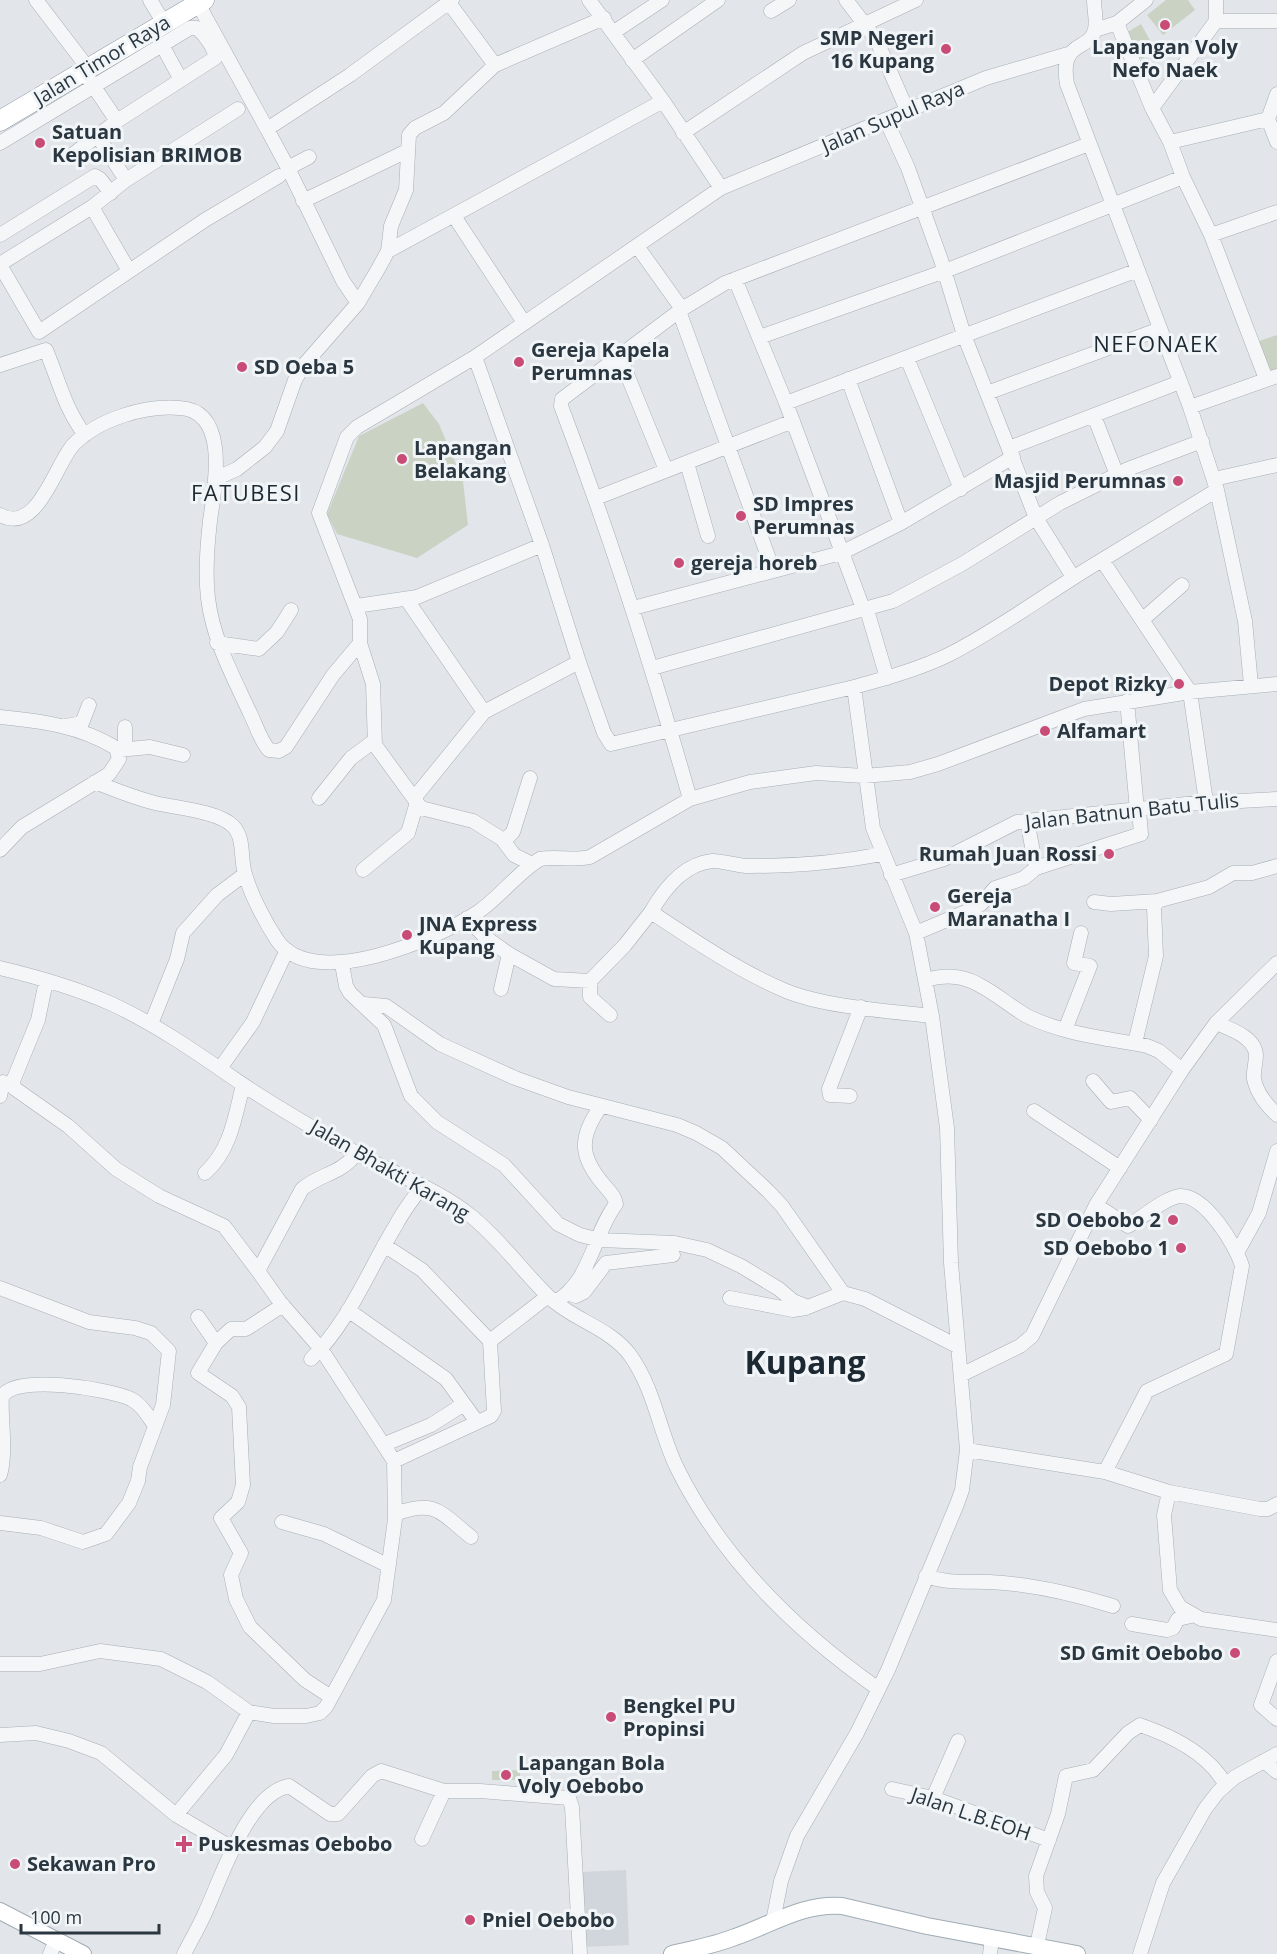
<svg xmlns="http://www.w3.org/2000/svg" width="1277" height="1954" font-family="'Open Sans',sans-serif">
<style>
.built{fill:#d0d6db}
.green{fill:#cad3c3}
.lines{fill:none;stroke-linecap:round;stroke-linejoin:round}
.minor-casing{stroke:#a7aeb4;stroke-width:15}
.major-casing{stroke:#a1adb5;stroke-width:18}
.highway-casing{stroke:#8996a0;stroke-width:21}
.minor{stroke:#f4f6f8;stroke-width:14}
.major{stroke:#fff;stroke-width:16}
.highway{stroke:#fff;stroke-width:20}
.poi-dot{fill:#c94c77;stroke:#f1f5f7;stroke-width:2}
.labels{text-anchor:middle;stroke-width:6;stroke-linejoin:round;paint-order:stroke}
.poi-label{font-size:20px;font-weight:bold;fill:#2a3741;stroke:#f1f5f7;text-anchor:start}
.street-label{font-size:20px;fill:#2a3741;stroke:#f1f5f7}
.quarter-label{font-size:22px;letter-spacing:1.5px;fill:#1c2832;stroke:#f1f5f7}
.town-label{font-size:32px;font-weight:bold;fill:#1c2832;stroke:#f1f5f7}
</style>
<rect width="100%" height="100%" fill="#e2e6ea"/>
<path class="built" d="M626,1870L629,1945L584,1947L580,1872Z"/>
<path class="green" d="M1166,0H1188L1195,10L1163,35L1147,15Z
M1141,24L1156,51L1141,59L1126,33Z
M1277,335V372L1267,375L1256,342Z
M423,403L439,424L463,481L468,525L417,558L337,534L327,514L359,436Z
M520,1770V1780H492V1771Z"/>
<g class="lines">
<g class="minor-casing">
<path id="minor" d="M36,0L88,68
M150,0L164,23
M196,0L267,129
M447,0L495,65L604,18
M589,0L663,101L721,188
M846,0L876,39L907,110
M1094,0C1094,9 1097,21 1095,29C1091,52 1059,38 1067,84L1190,407L1217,490L1245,621L1251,685
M1216,0V21
M771,11L789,0
M1117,23L1152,108
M1095,30L1117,23L1146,0
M614,32L662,0
M162,45L181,80
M632,60L718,0
M88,78L117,121
M1277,94L1268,119L1277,142
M1268,119L1170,142L1152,108L1216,21H1277
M886,120L908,168L941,260L964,335L1036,518L1073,577
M683,133L803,53L916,0
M97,135L126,180
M1170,142L1183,177L1211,235L1266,379
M0,143L190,28H197C205,35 215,48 215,58L117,121L72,155
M309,157L288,168L267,129L350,75L452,0
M288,168L343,281L358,303
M303,201L407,151
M454,216L523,321
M0,235L95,176L100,179L111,193
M1211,235L1277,212
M637,246L682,309
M388,251L663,101
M0,264L92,207
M0,265L39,332L205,220L279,176
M129,271L92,207L126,180L238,109
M735,279L786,403L864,611
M679,311L773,570
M760,337L945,271L1183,177
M475,357L542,545L579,662L604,733L611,744L854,687C886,678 920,669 950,654C1003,627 1051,590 1102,560
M620,357L666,470
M907,358L961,489
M0,365L46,350C59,381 64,407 85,435
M848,379L901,523
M987,393L1160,329
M786,403L1138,270
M1190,407L1277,376
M1094,416L1117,475
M1009,448L1180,382
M687,463L708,536
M217,478L237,469L265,447L277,431L295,380L303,366L358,303L377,271L388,251L391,226L406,190L409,135L415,128L444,113L495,65
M1214,479L1277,465
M596,498L793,421
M0,515C38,536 56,462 74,444C99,419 145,405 180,408C231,411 214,490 210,521C207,547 205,573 208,598C213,640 233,676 250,713C256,725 260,740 269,750L279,751L286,747L333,675L360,643
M407,600L484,712L415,797
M356,606L417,597L542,545
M633,608L841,553L901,523L1013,457
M867,610L887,678
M1142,620L1182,585
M217,643L259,649L277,632L291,610
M652,668L893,601L962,564L1060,503L1128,469L1202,441
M1127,701L1137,810
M484,712L579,662
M0,717C41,721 80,726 116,748L119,759L109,774L22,827L0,850
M66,726L82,723L89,705
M125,727V748
M118,750L150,747L183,755
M95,782C115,790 135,798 155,803C176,808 218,811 233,826C245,838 240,859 245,874C251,895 265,922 277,940C313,993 437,939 478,912C500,897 517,873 540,859C557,856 573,861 590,857L690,799L750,782L816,773L864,776L910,772L938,764L1084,709L1190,692L1277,684
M319,798L351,758L374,741
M690,799C652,666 610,535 561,406L562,399L682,309L725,283L1089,144
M1206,802L1190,692L1102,560L1217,490
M504,841L513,832L530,778
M532,864L514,855L502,839L473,821L421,808L375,745L373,684L360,643V619L319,513L347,437L357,427L475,357L721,188L986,78L1068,54
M1036,868L1141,834L1139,810
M363,870L408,833L417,802
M891,875L944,859L1017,822L1186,804L1277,799
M1094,902L1111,904L1157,901
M651,912C664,889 684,864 712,861C720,860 738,866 749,866C794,866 837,863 882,854
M467,918L485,937L509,954L501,989
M916,933L968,911L981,904L995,888L1024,878L1036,868L1027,820
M509,954L554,979L590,981
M342,964L346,986L350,993L384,1025L411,1096L437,1122L504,1165L558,1224L580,1235L600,1240L675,1243L707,1250L741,1266L779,1289L793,1301L808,1307L843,1293
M0,968C38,977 76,988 112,1004C159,1026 200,1055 242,1084C279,1109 320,1132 358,1154C396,1175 438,1189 471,1216C501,1240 522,1271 549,1297C573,1320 610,1328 630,1355C655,1390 659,1431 677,1468C722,1559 796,1631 877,1688
M926,980C968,967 989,992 1022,1013C1034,1021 1051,1026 1065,1030C1092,1038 1120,1040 1147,1046L1159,1051L1182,1070
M46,981L38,1020L13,1081L14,1088L68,1126L116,1169L159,1196L224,1226L258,1271
M364,1004L386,1006L440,1044L515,1078L568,1097L677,1125L696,1133L722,1148L768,1191L782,1206L843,1293L865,1299L957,1346
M610,1015L590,997V981L625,945L651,912C693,940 739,971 786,991C826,1007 888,1011 932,1016
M1216,1023C1230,1029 1255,1037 1256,1055C1256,1063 1253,1071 1254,1079C1257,1094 1267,1105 1277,1115
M151,1024L177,959L183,933L217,895L245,874
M1065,1030L1090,966L1074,963L1081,933
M1135,1043L1156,956L1154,908L1157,901L1209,887L1233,873H1252L1277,866
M221,1067L253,1022L287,950
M1093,1081L1111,1102L1130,1098L1151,1120
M0,1096L3,1082
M850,1096L830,1095L829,1089L861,1007
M1034,1111L1120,1168
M357,1153C340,1175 321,1173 302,1189L258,1271L280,1302L321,1349L394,1461
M205,1173C231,1150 235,1116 243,1085
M1096,1205L1128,1226C1140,1219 1166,1197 1180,1196C1205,1195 1236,1245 1242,1266L1226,1354L1147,1391L1105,1472
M1237,1253L1259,1213L1277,1151
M0,1288L89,1322L135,1328L151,1333L169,1351L163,1405L140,1467L138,1481L129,1503L106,1534L83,1542L41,1528L0,1523
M570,1294L576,1296L584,1292L606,1263L673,1255
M730,1298L793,1310L806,1308
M555,1302C591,1282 593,1234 616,1204C615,1196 609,1191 604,1185C579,1156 579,1137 601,1106
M283,1305L246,1329H231L216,1343L198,1373L232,1396L239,1407L243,1485L238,1502L221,1518L241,1553L231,1575L236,1599L250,1627L305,1680L331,1697
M348,1310L446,1379L477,1422
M198,1317L216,1343
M490,1341L548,1296
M311,1359C349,1322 369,1269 396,1225C403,1211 413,1199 422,1186
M961,1375L1020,1346L1032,1336L1096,1205L1182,1070L1216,1023L1277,963
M385,1444L431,1425L464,1404
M967,1450L1105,1472L1169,1492L1260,1509H1268L1277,1504
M0,1475C7,1452 0,1412 2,1397C13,1373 110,1389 131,1399C142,1405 148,1416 155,1426
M1169,1492L1164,1515L1170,1590L1180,1607L1201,1619L1277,1630
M395,1514C435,1499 440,1512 471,1537
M282,1522L324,1534L387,1565
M926,1576C948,1584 968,1581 990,1582C1031,1584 1074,1594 1113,1606
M1132,1624L1167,1630L1173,1628L1178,1619L1191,1616
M1277,1661L1261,1705L1277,1719
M0,1664H40L100,1651L161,1659L207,1682L249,1712L274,1716H306L320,1713L326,1707L384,1600L395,1519L394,1461L491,1416L494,1411L490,1341L422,1270L384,1245
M0,1735L36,1733L69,1741L101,1753L176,1815L234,1849
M1264,1761L1277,1772
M892,1789L933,1798L1049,1840
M933,1798L958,1741
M176,1815L226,1755L249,1712
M422,1839L444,1791
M773,1921L781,1881L797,1836L857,1733L888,1670L957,1504L962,1490L967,1450L951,1263L947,1128L932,1016L916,933L873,828L854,687
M1037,1945L1045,1908L1037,1892L1036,1876L1058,1814L1066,1776L1093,1770L1128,1733L1140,1725C1172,1736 1208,1753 1225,1784
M50,1954L56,1941
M184,1954C191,1940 199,1927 205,1913C221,1879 248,1793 289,1786L330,1814H338L372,1776L381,1771L444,1791H480L569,1798L572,1807L580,1954
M990,1954L992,1938
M1140,1954L1163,1883L1205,1809L1218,1792L1235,1777L1277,1754"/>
</g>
<g class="major-casing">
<path id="major" d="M0,1911L83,1954
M672,1954C693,1949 715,1945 735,1937C771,1925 802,1903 842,1906L927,1926L1077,1954"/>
</g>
<g class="highway-casing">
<path id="highway" d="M0,121L204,0"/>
</g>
<use href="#minor" class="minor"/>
<use href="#major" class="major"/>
<use href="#highway" class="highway"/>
</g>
<g class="poi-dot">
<circle cx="1165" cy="25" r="6"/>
<circle cx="946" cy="49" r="6"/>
<circle cx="40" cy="143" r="6"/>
<circle cx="519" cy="362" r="6"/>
<circle cx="242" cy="367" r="6"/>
<circle cx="402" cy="459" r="6"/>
<circle cx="1178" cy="481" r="6"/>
<circle cx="741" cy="516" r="6"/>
<circle cx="679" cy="563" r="6"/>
<circle cx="1179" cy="684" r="6"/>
<circle cx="1045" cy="731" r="6"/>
<circle cx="1109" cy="854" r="6"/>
<circle cx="935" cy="907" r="6"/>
<circle cx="407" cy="935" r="6"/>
<circle cx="1173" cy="1220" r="6"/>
<circle cx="1181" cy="1248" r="6"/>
<circle cx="1235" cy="1653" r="6"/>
<circle cx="611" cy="1717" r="6"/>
<circle cx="506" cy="1775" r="6"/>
<path d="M181 1835h6v6h6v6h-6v6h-6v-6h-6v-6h6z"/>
<circle cx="15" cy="1864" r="6"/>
<circle cx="470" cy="1920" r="6"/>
</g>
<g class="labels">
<g class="poi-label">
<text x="934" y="45" text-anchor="end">SMP Negeri<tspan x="934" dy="23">16 Kupang</tspan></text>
<text x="1165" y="54" text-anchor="middle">Lapangan Voly<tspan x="1165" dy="23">Nefo Naek</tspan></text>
<text x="52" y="139">Satuan<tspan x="52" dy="23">Kepolisian BRIMOB</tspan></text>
<text x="531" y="357">Gereja Kapela<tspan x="531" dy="23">Perumnas</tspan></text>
<text x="254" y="374">SD Oeba 5</text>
<text x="414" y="455">Lapangan<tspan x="414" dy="23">Belakang</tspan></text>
<text x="1166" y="488" text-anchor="end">Masjid Perumnas</text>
<text x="753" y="511">SD Impres<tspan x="753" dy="23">Perumnas</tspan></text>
<text x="691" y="570">gereja horeb</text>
<text x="1167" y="691" text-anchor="end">Depot Rizky</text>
<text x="1057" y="738">Alfamart</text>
<text x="1097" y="861" text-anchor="end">Rumah Juan Rossi</text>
<text x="947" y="903">Gereja<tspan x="947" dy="23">Maranatha I</tspan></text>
<text x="419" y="931">JNA Express<tspan x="419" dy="23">Kupang</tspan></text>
<text x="1161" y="1227" text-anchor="end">SD Oebobo 2</text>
<text x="1169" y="1255" text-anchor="end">SD Oebobo 1</text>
<text x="1223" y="1660" text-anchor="end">SD Gmit Oebobo</text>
<text x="623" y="1713">Bengkel PU<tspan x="623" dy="23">Propinsi</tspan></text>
<text x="518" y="1770">Lapangan Bola<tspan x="518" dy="23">Voly Oebobo</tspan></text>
<text x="198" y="1851">Puskesmas Oebobo</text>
<text x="27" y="1871">Sekawan Pro</text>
<text x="482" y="1927">Pniel Oebobo</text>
</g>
<g class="street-label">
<text transform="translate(102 60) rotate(-31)" y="7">Jalan Timor Raya</text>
<text transform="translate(893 117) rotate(-23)" y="7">Jalan Supul Raya</text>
<text transform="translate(1132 811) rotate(-6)" y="7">Jalan Batnun Batu Tulis</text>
<text transform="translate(390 1170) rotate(30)" y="7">Jalan Bhakti Karang</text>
<text transform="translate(971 1814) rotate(19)" y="7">Jalan L.B.EOH</text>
</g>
<g class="quarter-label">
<text x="1156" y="352">NEFONAEK</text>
<text x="246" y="501">FATUBESI</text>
</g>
<g class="town-label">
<text x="805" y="1374">Kupang</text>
</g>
</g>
<path d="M21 1924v9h138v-9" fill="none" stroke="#2a3741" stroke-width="3"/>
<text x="30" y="1924" font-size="18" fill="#2a3741" stroke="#f1f5f7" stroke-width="4.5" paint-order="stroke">100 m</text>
</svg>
